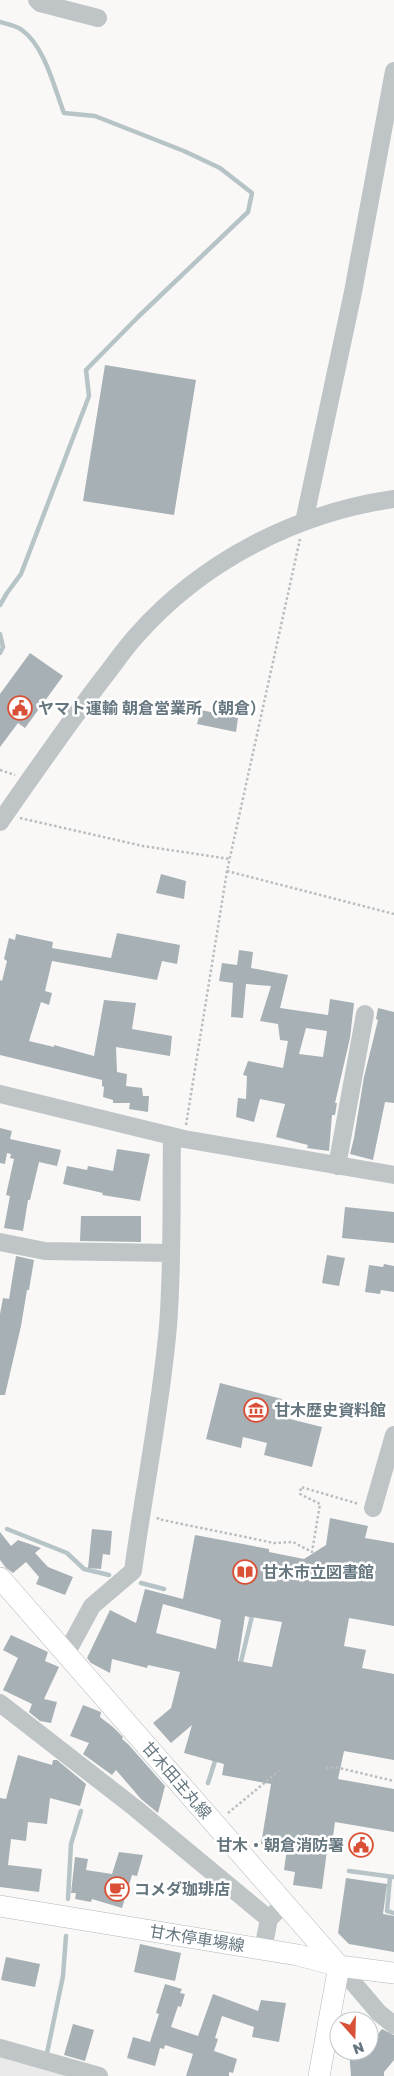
<svg xmlns="http://www.w3.org/2000/svg" width="394" height="2076" font-family="'Golos Text','Noto Sans JP',sans-serif">
<style>
.built{fill:#e9eae9}
.lines{fill:none;stroke-linecap:round;stroke-linejoin:round}
.stream{stroke:#b7c4c7;stroke-width:4.5}
.building{fill:#a7b0b5;fill-rule:evenodd}
.major-casing{stroke:#b1b7ba;stroke-width:22}
.path{stroke:#babdbf;stroke-width:2.5;stroke-dasharray:2.5 2.5;stroke-linecap:butt}
.minor{stroke:#bfc4c7;stroke-width:18}
.major{stroke:#fff;stroke-width:21}
.labels{text-anchor:middle;stroke-width:5;stroke-linejoin:round;paint-order:stroke}
.poi-label{font-size:16px;font-weight:bold;fill:#65767f;stroke:#fff;text-anchor:start}
.street-label{font-size:16px;fill:#65767f;stroke:#fff}
</style>
<rect width="100%" height="100%" fill="#f9f8f6"/>
<path class="built" d="M0,2055L72,2076H0Z"/>
<g class="lines">
<path class="stream" d="M0,22C7,24 17,26 22,30C45,47 54,87 64,113L95,116L184,151L220,168L252,193L248,212L138,317L86,370L89,396L21,574L7,593L0,605
M0,634L3,647L0,653
M7,1529L67,1553L84,1569L109,1575
M141,1583L164,1589
M240,1666L252,1616L249,1615
M208,1783L216,1758
M349,1871L394,1877
M390,1877L387,1911L394,1913
M68,1899L71,1844L81,1811
M46,2058L63,1976L66,1936"/>
</g>
<path class="building" d="M105,365L196,380L174,515L83,501Z
M30,653L63,676L25,728L18,723L0,747V694Z
M201,710L238,718L236,732L197,724Z
M161,874L186,881L184,899L156,893Z
M117,933L180,945L177,964L162,961L157,980L52,961L45,991L52,993L49,1005L41,1002L29,1041L54,1047V1045L94,1056L104,1000L136,1003L132,1029L172,1036L170,1056L116,1047L117,1072L127,1074L126,1086L142,1088L143,1096H149L148,1112L129,1109L130,1103H113V1100L103,1097L104,1087L102,1086V1080L0,1055V980L2,981L7,961L4,959L9,938L15,940L16,934L53,942L52,948L111,958Z
M239,950L253,952L251,968L288,975L280,1008L328,1015L330,999L354,1003L350,1038L335,1103H337L335,1115H332L329,1151L307,1148L308,1145L276,1137L285,1104L260,1099L254,1122L236,1117L238,1098L246,1099L247,1076L243,1075L248,1061L283,1068L288,1041L280,1040L278,1024L260,1021L271,986L246,984L243,1018L231,1017L233,983L219,981L222,963L237,965ZM306,1028L327,1031L323,1057L299,1054Z
M378,1008L394,1012V1103L385,1102L373,1160L350,1154L354,1138L364,1077L378,1020L376,1019Z
M0,1128L12,1131L10,1139L61,1150L57,1166L39,1162L30,1200H28L23,1231L4,1228L10,1196L6,1195L14,1159L10,1158L11,1154L7,1153L5,1164L0,1163Z
M117,1149L150,1154L140,1201L102,1195L103,1193L63,1184L67,1166L87,1170L88,1166L113,1171Z
M345,1207L394,1212V1243L342,1238Z
M81,1216H141V1242L80,1241Z
M327,1255L345,1258L339,1286L322,1283Z
M16,1256L34,1260L29,1290H27L21,1326L5,1395H0V1314L3,1298L9,1299Z
M384,1264L394,1266V1292L381,1290L380,1294L365,1292L369,1265L383,1267Z
M220,1383L282,1399L278,1416L322,1427L312,1467L264,1455L267,1443L243,1437L241,1448L206,1439Z
M330,1518L368,1526L365,1538L394,1543V1626L349,1618L344,1646L366,1650L362,1668L394,1674V1760L344,1751L338,1779L394,1789V1832L335,1822L331,1851L327,1850L322,1889L293,1885L295,1872L284,1870L287,1848L261,1844L271,1784L222,1775L224,1764L184,1753L192,1725L171,1743L153,1723L171,1708L180,1672L148,1665L147,1668L112,1659L110,1673L91,1663L87,1658L110,1610L136,1623L145,1589L183,1599L195,1535L269,1549V1552L304,1559L326,1545ZM163,1604L221,1620L216,1649L156,1633ZM245,1616L282,1622L272,1667L238,1661Z
M92,1529L112,1531L110,1555L103,1554L101,1569L88,1568Z
M0,1532L11,1546L18,1540L41,1548L35,1553L48,1567L73,1577L65,1595L36,1584L39,1577L26,1562L13,1573L6,1568L0,1560Z
M11,1635L48,1652L45,1661L59,1667L44,1699L57,1702L51,1723L40,1721L29,1712L32,1704L3,1690L18,1658L3,1650Z
M83,1705L101,1712L100,1717L113,1727L123,1737L122,1739L128,1744L165,1786L158,1813L141,1799L116,1770L112,1775L83,1754L89,1743L70,1736Z
M18,1755L52,1765L53,1760H57L86,1784L80,1806L50,1798L47,1824L28,1822L26,1841L11,1839L8,1865L42,1869L39,1892L0,1887V1798L6,1799Z
M119,1852L143,1855L137,1876L132,1875L122,1908L92,1899L91,1902L75,1899L76,1893H71L75,1857L88,1859L86,1870L112,1874Z
M346,1878L387,1884L383,1914L394,1916V1952L349,1944L338,1933Z
M140,1944L181,1953L175,1981L134,1972Z
M6,1957L40,1964L35,1987L1,1980Z
M165,1984L182,1989L180,1993L185,1994L181,2007L178,2006L171,2027L198,2036L213,1994L258,2011L261,2000L286,2003L279,2042L252,2037L254,2027L222,2016L215,2038L218,2039L214,2051L237,2059L233,2073L229,2072V2076H186L193,2054L165,2045L164,2049L160,2048L155,2066L127,2058L133,2037L150,2042L159,2014L156,2013Z
M73,2024L94,2030L85,2061L64,2055Z
M382,2029L394,2035V2060L384,2072V2076H351L349,2051H369V2046Z"/>
<g class="lines">
<g class="major-casing">
<path id="major" d="M0,1578L339,1966L319,2076
M0,1906L298,1955L339,1966L394,1973"/>
</g>
<path class="path" d="M0,770L15,775
M20,818L143,846L230,859
M227,871L394,914
M186,1125L227,871L300,539
M158,1517V1519L274,1543L293,1542L312,1552L320,1504L300,1494L301,1487L359,1504
M326,1768L335,1767L394,1781
M228,1813L279,1771"/>
<path class="minor" d="M37,0L40,3L98,18
M304,522L353,292L394,71
M0,822C34,773 68,724 104,677C115,663 125,648 137,635C203,561 296,513 394,499
M0,1094L184,1139L394,1175
M337,1166L365,1014
M0,1242L45,1251L171,1253
M373,1508L394,1435
M66,1654L92,1606L133,1571C144,1489 161,1408 168,1326C173,1263 171,1199 172,1136
M0,1703L135,1808L269,1919
M263,1949L269,1919L277,1911
M339,1966L379,2013L394,2025
M0,2048L99,2076"/>
<use href="#major" class="major"/>
</g>
<defs>
<g id="civic-ring" transform="scale(1.25)"><circle r="9.5" fill="#fff" stroke="#d95036" stroke-width="1.5"/><path d="M-.6-6.5H3V-4.5H.6V-3L4-1V1h2V6H-6V1h2V-1L-.6-3ZM-1.2 2.5V6h2.4V2.5Z" fill="#d95036"/></g>
<g id="museum-ring" transform="scale(1.25)"><circle r="9.5" fill="#fff" stroke="#d95036" stroke-width="1.5"/><path d="M0-6L6-3V-2H-6V-3ZM-5-1h2V3h-2ZM-1-1h2V3h-2ZM3-1h2V3H3ZM-6 4H6V6H-6Z" fill="#d95036"/></g>
<g id="library-ring" transform="scale(1.25)"><circle r="9.5" fill="#fff" stroke="#d95036" stroke-width="1.5"/><path d="M-6-4Q-3-5.5-.7-3.5V5Q-3 3-6 4ZM6-4Q3-5.5 .7-3.5V5Q3 3 6 4Z" fill="#d95036"/></g>
<g id="cafe-ring" transform="scale(1.25)"><circle r="9.5" fill="#fff" stroke="#d95036" stroke-width="1.5"/><path d="M-5.5-4.5H6V0H3Q3 3.5 0 3.5H-2.5Q-5.5 3.5-5.5 0ZM3-3.2v2h1.7v-2ZM-6 4.5H4V6H-6Z" fill="#d95036"/></g>
</defs>
<g fill-rule="evenodd">
<use href="#civic-ring" x="20" y="708"/>
<use href="#museum-ring" x="256" y="1410"/>
<use href="#library-ring" x="245" y="1572"/>
<use href="#civic-ring" x="361" y="1845"/>
<use href="#cafe-ring" x="117" y="1889"/>
</g>
<g class="labels">
<g class="poi-label">
<text x="38" y="714">ヤマト運輸 朝倉営業所（朝倉）</text>
<text x="274" y="1416">甘木歴史資料館</text>
<text x="262" y="1578">甘木市立図書館</text>
<text x="344" y="1851" text-anchor="end">甘木・朝倉消防署</text>
<text x="134" y="1895">コメダ珈琲店</text>
</g>
<g class="street-label">
<text transform="translate(177 1780) rotate(49)" y="6">甘木田主丸線</text>
<text transform="translate(197 1938) rotate(9)" y="6">甘木停車場線</text>
</g>
</g>
<g transform="translate(354 2036) rotate(160)"><circle r="24" fill="#ffffff" stroke="#c1c8cc"/>
<path d="M0-4L9 19L0 12L-9 19Z" fill="#d95036"/>
<text y="-8" font-size="14" font-weight="bold" text-anchor="middle" fill="#65767f">N</text>
</g>
</svg>
